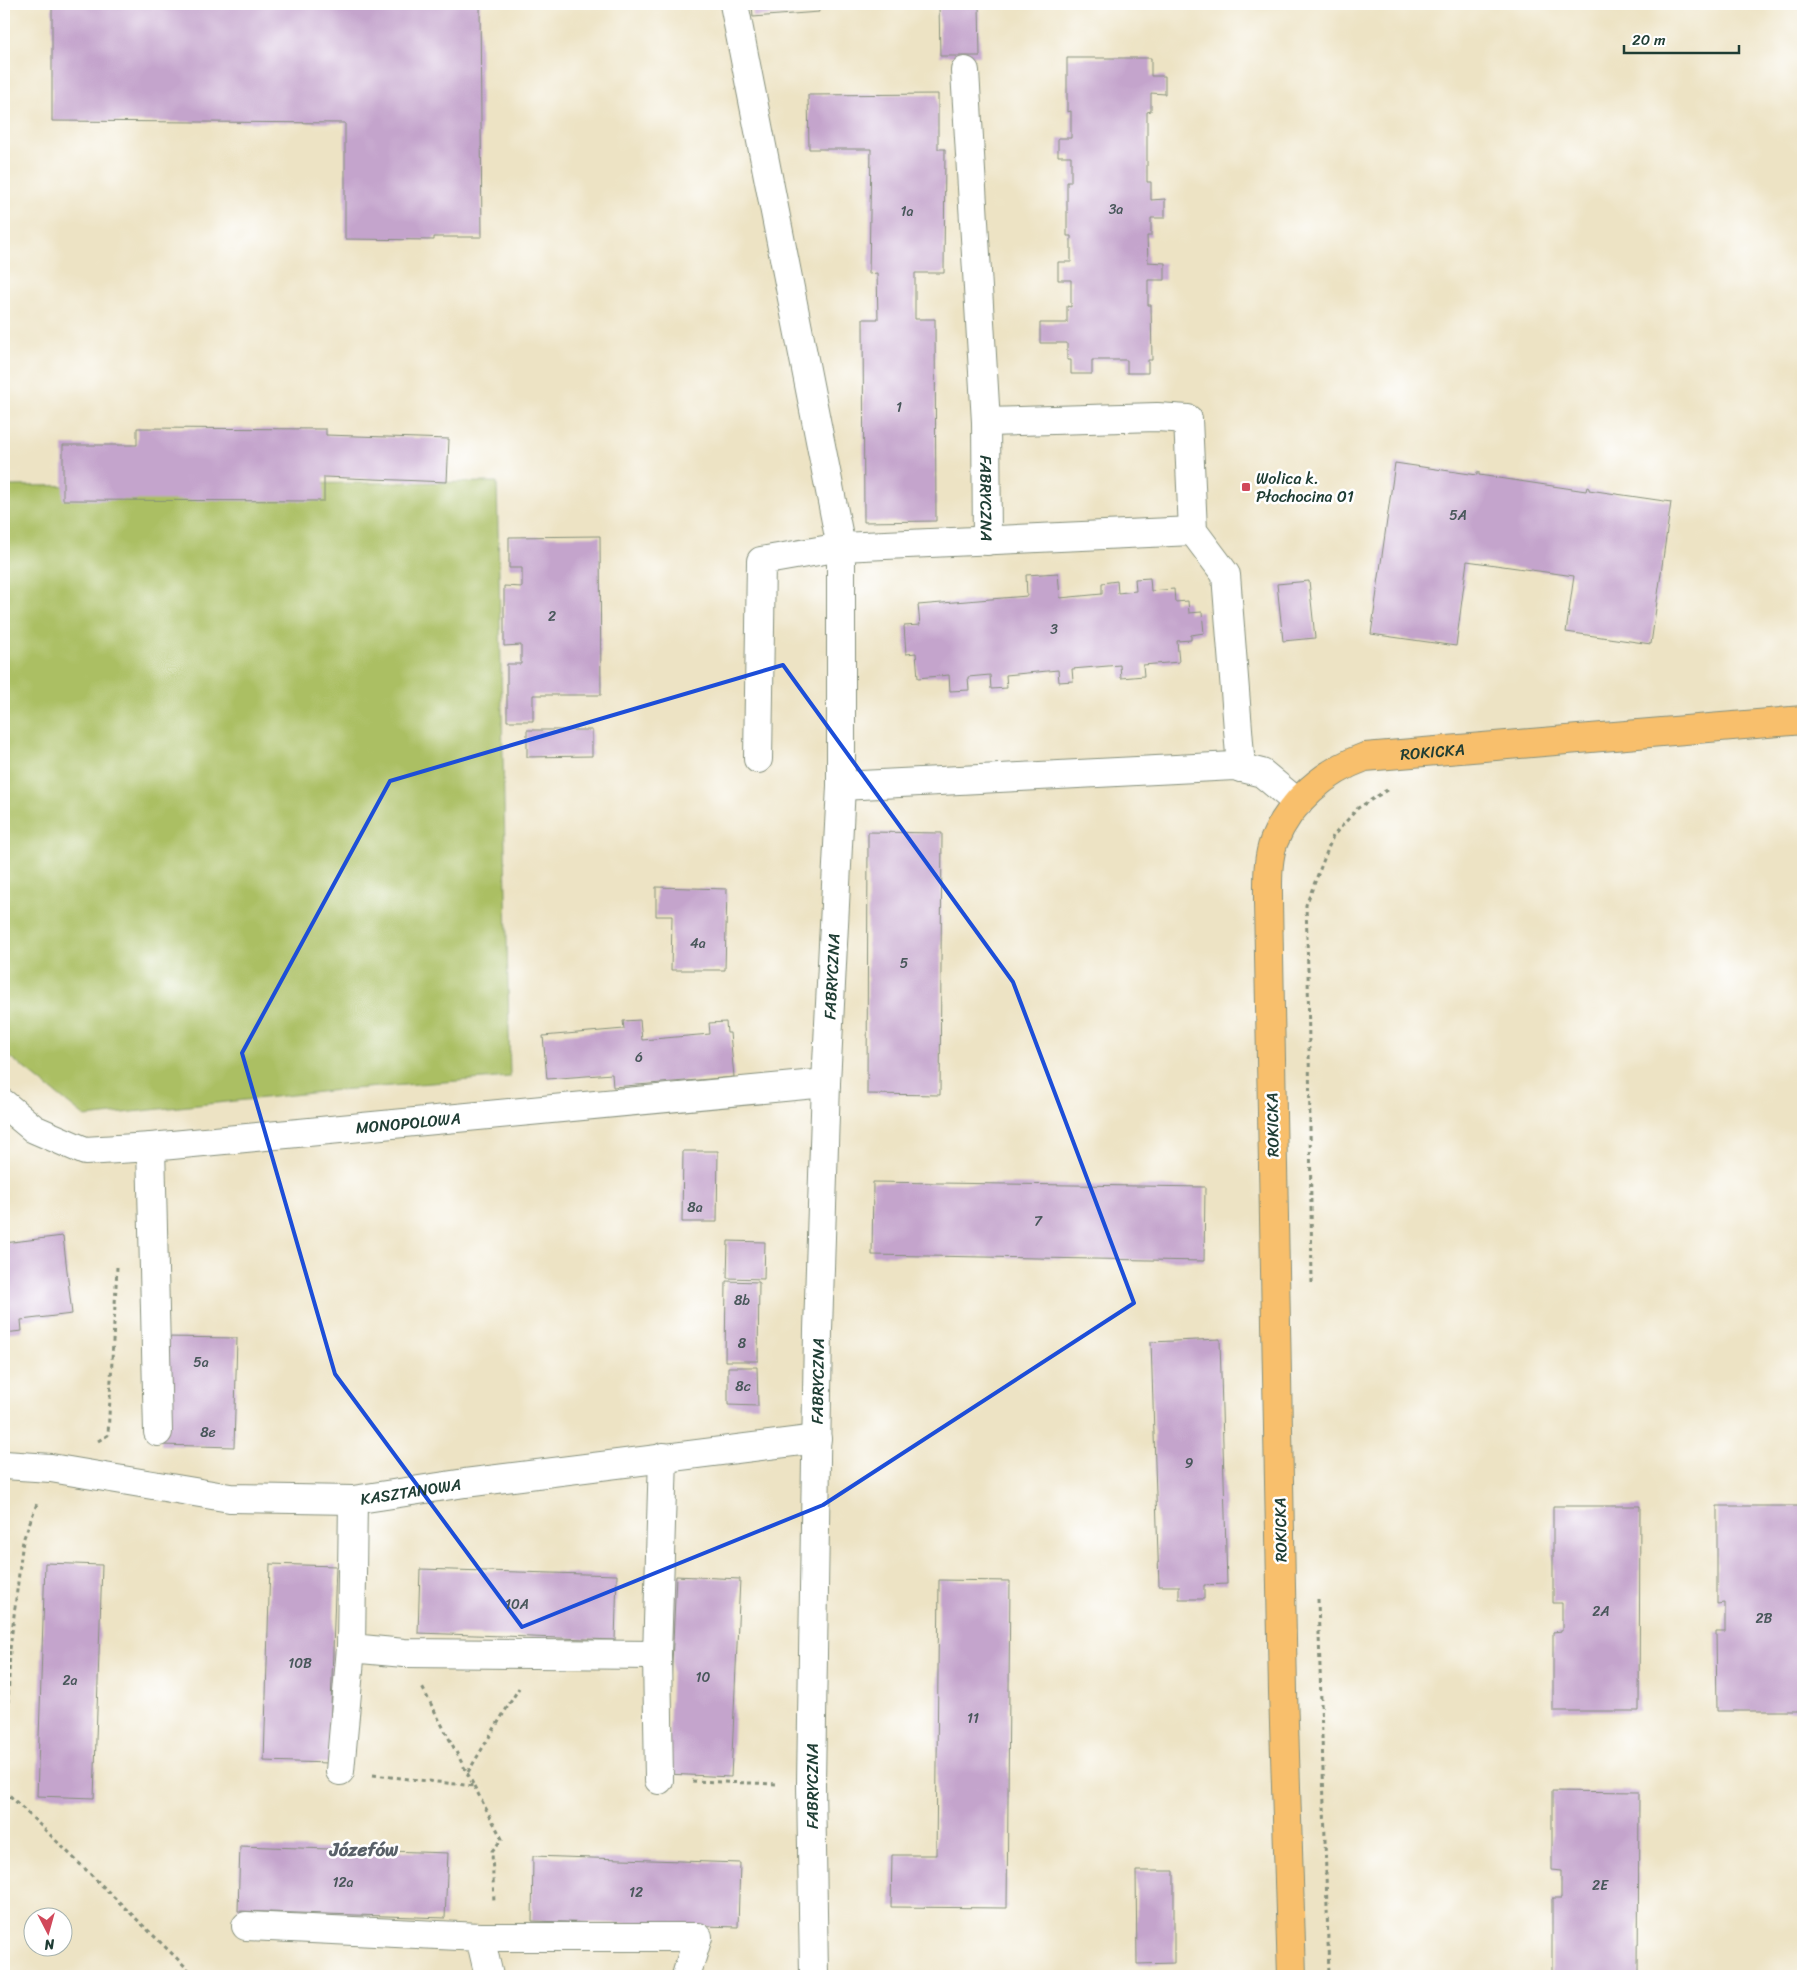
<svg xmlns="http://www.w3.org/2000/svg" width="1807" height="1980" font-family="Sriracha,sans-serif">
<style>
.green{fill:#abbf64;stroke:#657e4c}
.building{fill:#c4a4cc}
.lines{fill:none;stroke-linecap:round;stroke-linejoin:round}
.minor-casing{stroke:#86907c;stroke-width:30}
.major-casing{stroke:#86907c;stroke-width:30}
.path{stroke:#86907c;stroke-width:3;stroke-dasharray:4 4;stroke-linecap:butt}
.minor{stroke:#fff;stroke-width:28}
.major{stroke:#f8bf6c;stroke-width:28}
.marked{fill:none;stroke:#1d4ed8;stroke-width:4;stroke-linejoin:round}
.poi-dot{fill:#d1495b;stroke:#fff;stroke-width:2}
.labels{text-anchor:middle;stroke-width:5;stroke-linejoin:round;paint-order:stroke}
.number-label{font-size:14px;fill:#48575a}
.poi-label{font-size:16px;fill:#1f3d34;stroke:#fff;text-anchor:start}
.street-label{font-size:16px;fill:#1f3d34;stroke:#fff}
.quarter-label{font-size:19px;font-weight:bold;fill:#596169;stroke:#fff}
</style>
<rect width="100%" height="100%" fill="#fff"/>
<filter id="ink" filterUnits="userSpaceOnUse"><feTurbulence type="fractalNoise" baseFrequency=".02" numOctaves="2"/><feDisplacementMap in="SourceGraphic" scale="10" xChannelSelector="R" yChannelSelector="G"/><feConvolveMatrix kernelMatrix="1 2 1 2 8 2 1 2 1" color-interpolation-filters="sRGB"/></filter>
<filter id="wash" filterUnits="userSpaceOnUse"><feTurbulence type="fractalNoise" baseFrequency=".0096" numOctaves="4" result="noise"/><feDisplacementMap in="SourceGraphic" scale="20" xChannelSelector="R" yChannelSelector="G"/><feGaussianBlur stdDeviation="1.12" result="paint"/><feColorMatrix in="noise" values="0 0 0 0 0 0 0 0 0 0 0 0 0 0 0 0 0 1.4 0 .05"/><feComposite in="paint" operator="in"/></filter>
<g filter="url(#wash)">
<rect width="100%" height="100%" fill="#ede3c4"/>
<path class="green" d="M497,482L510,1077L339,1090L85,1117L4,1052V486Z"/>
<g id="blocks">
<path class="building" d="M52,4H480L482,237H434V240L345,239V123L52,121Z
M752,4H818L819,12L753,17Z
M939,4H979L980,56H940Z
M1067,58H1151V76H1165V94L1151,93V111L1147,112V182H1151V200L1165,199V218H1151V236H1147L1148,262L1165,263V280H1148V305H1151L1152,360H1148V373H1127V360H1092V374H1071V360H1067V343H1040V323H1067V306L1071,307V280H1058V262H1071V236H1067V182H1071V156H1058V138H1071V111L1067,112Z
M938,94V149H945L944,273H915V319H935L936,521L864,522L863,319H878L877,273L869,274L871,149H809L808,95Z
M137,428L326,429V435L449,439L447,482L324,477V501L63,500V445H137Z
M1395,463L1477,475V472H1479V475L1586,491L1587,487L1589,488V490L1671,502L1651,644L1566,632L1574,576L1467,561L1456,646L1371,634Z
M600,536L601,695H533V721H507V664H521V645L504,646V586L522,587V568H509V537Z
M1058,573L1060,598L1102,594V583L1117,581L1118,593L1136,591L1135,579L1150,578L1151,591L1174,589L1175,602L1188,601L1189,613L1202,612L1204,633L1191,635V640L1177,641L1179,662L1143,665L1144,676L1121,678L1120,665L1072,669L1073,681L1059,682L1058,670L1006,675L1007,688L991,689L990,675L968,677L969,690L950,691L949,675L918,678L916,653L906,654L904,626L920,625L918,605L1027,596L1026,575Z
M1309,581L1315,638L1283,641L1277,584Z
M527,730H592V756L527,757Z
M868,832L942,833L940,1095L867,1094Z
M656,887L727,889L725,970H671L672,916H656Z
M640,1020L642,1040L710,1034L709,1023L726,1022L727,1033H730L734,1077L613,1087L612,1074L547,1079L543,1036L624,1029L623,1021Z
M683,1151H718L717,1222H682Z
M873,1182L1205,1187L1204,1261L872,1255Z
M63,1236L72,1314L21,1320L22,1331L4,1333V1243Z
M728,1241L765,1242L764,1279L727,1278Z
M726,1281L759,1282L758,1361H725Z
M164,1337L237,1338L234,1447L161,1445Z
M1220,1339L1227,1584L1204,1585V1599H1179V1586H1159L1151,1342Z
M728,1367H757L758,1406L728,1405Z
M1553,1506H1640L1639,1711H1553V1632L1562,1631V1603H1553Z
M1717,1506H1803L1802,1711H1717L1716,1632H1725V1603L1717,1604Z
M45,1563L102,1565L94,1798L37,1796Z
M270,1564L336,1566L329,1763L264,1761Z
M420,1569L617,1575L615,1640L418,1633Z
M676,1576L740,1579L731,1777L667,1774Z
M939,1580L1010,1581L1007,1908L891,1907L892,1855H936Z
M1552,1791L1639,1792L1638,1976H1552V1899H1561V1871L1552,1870Z
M240,1846L448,1853L445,1918L238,1911Z
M533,1856L740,1863L738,1927L532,1921Z
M1136,1871H1174V1963L1137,1964Z"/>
</g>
</g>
<g filter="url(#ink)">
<use href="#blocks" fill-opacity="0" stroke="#86907c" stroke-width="1"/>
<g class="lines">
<g class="minor-casing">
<g id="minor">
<path d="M734,4L841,547L761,561L758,759"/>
<path id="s1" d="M965,71L986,422L987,541"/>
<path d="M986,422L1157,417L1188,419L1193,531L1226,575L1241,768"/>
<path d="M841,786L1234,766L1262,773L1298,803"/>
<path id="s2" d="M4,1104L34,1129L85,1151L151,1147L826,1083"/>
<path d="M151,1147L158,1432"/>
<path id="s3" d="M4,1465L51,1468L230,1498L353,1500L465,1483L817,1439"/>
<path d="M353,1500L351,1648L404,1653L657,1655L663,1457"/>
<path d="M657,1655L659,1780"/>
<path d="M340,1771L351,1648"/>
<path d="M246,1926L480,1937"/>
<path d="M489,1976L480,1937H698L686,1976"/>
<path id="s4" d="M814,1976L811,1784L818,1330L826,1083L841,786V547L1193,531"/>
</g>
</g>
<g class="major-casing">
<g id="major">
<path id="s5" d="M1292,1976L1283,1692L1268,902C1268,882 1267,859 1274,841C1290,801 1326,771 1365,757L1803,720"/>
</g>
</g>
<path class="path" d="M1312,1283L1308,970L1306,905L1333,836L1358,808L1387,790
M98,1441L108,1435L117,1267
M1318,1599L1329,1976
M4,1649H10L5,1790
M10,1649L23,1540L38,1501
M468,1772L519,1688
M373,1775L474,1786L422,1687
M692,1781L778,1784
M474,1786L502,1839L492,1851L494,1903
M4,1790L195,1976"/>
<use href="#minor" class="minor"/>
<use href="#major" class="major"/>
</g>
</g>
<path class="marked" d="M783,665L1013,982L1134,1303L823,1505L522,1627L335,1374L242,1053L390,781Z"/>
<rect class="poi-dot" x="1241" y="482" width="10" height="10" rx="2.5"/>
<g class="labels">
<g class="number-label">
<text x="1116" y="214">3a</text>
<text x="907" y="216">1a</text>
<text x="899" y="412">1</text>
<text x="1458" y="520">5A</text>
<text x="552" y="621">2</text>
<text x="1054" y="634">3</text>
<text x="698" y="948">4a</text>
<text x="904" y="968">5</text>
<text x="639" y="1062">6</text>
<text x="695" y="1212">8a</text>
<text x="1038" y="1226">7</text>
<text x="742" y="1305">8b</text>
<text x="742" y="1348">8</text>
<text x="201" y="1367">5a</text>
<text x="743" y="1391">8c</text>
<text x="208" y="1437">8e</text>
<text x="1189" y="1468">9</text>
<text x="517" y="1609">10A</text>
<text x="1601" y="1616">2A</text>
<text x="1764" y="1623">2B</text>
<text x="300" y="1668">10B</text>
<text x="703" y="1682">10</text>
<text x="70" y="1685">2a</text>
<text x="973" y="1723">11</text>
<text x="343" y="1887">12a</text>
<text x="1600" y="1890">2E</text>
<text x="636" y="1897">12</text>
</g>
<g class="poi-label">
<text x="1256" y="484">Wolica k.<tspan x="1256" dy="18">Płochocina 01</tspan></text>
</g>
<g class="street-label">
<text dy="6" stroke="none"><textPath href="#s1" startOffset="428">FABRYCZNA</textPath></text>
<text dy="6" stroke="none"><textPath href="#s5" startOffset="1331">ROKICKA</textPath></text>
<text dy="6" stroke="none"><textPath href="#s4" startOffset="1000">FABRYCZNA</textPath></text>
<text dy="6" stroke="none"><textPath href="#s2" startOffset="419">MONOPOLOWA</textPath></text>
<text transform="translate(1272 1125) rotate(-91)" y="6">ROKICKA</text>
<text dy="6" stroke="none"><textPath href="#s4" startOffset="595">FABRYCZNA</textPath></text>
<text dy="6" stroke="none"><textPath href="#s3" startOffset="410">KASZTANOWA</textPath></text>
<text transform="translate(1280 1530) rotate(-91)" y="6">ROKICKA</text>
<text transform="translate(812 1786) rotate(-90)" y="6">FABRYCZNA</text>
</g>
<g class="quarter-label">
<text x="364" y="1856">Józefów</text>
</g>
</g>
<rect width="1807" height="1980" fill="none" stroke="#fff" stroke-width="20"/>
<g transform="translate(48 1932) rotate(174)"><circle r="24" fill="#ffffff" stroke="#a5b1ae"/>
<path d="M0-4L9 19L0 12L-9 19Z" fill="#d1495b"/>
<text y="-8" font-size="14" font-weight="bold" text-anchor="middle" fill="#1f3d34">N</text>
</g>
<path d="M1624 45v8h115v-8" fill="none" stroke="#1f3d34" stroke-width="2.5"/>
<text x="1632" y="45" font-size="15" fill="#1f3d34" stroke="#ffffff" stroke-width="4" paint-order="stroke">20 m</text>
</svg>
